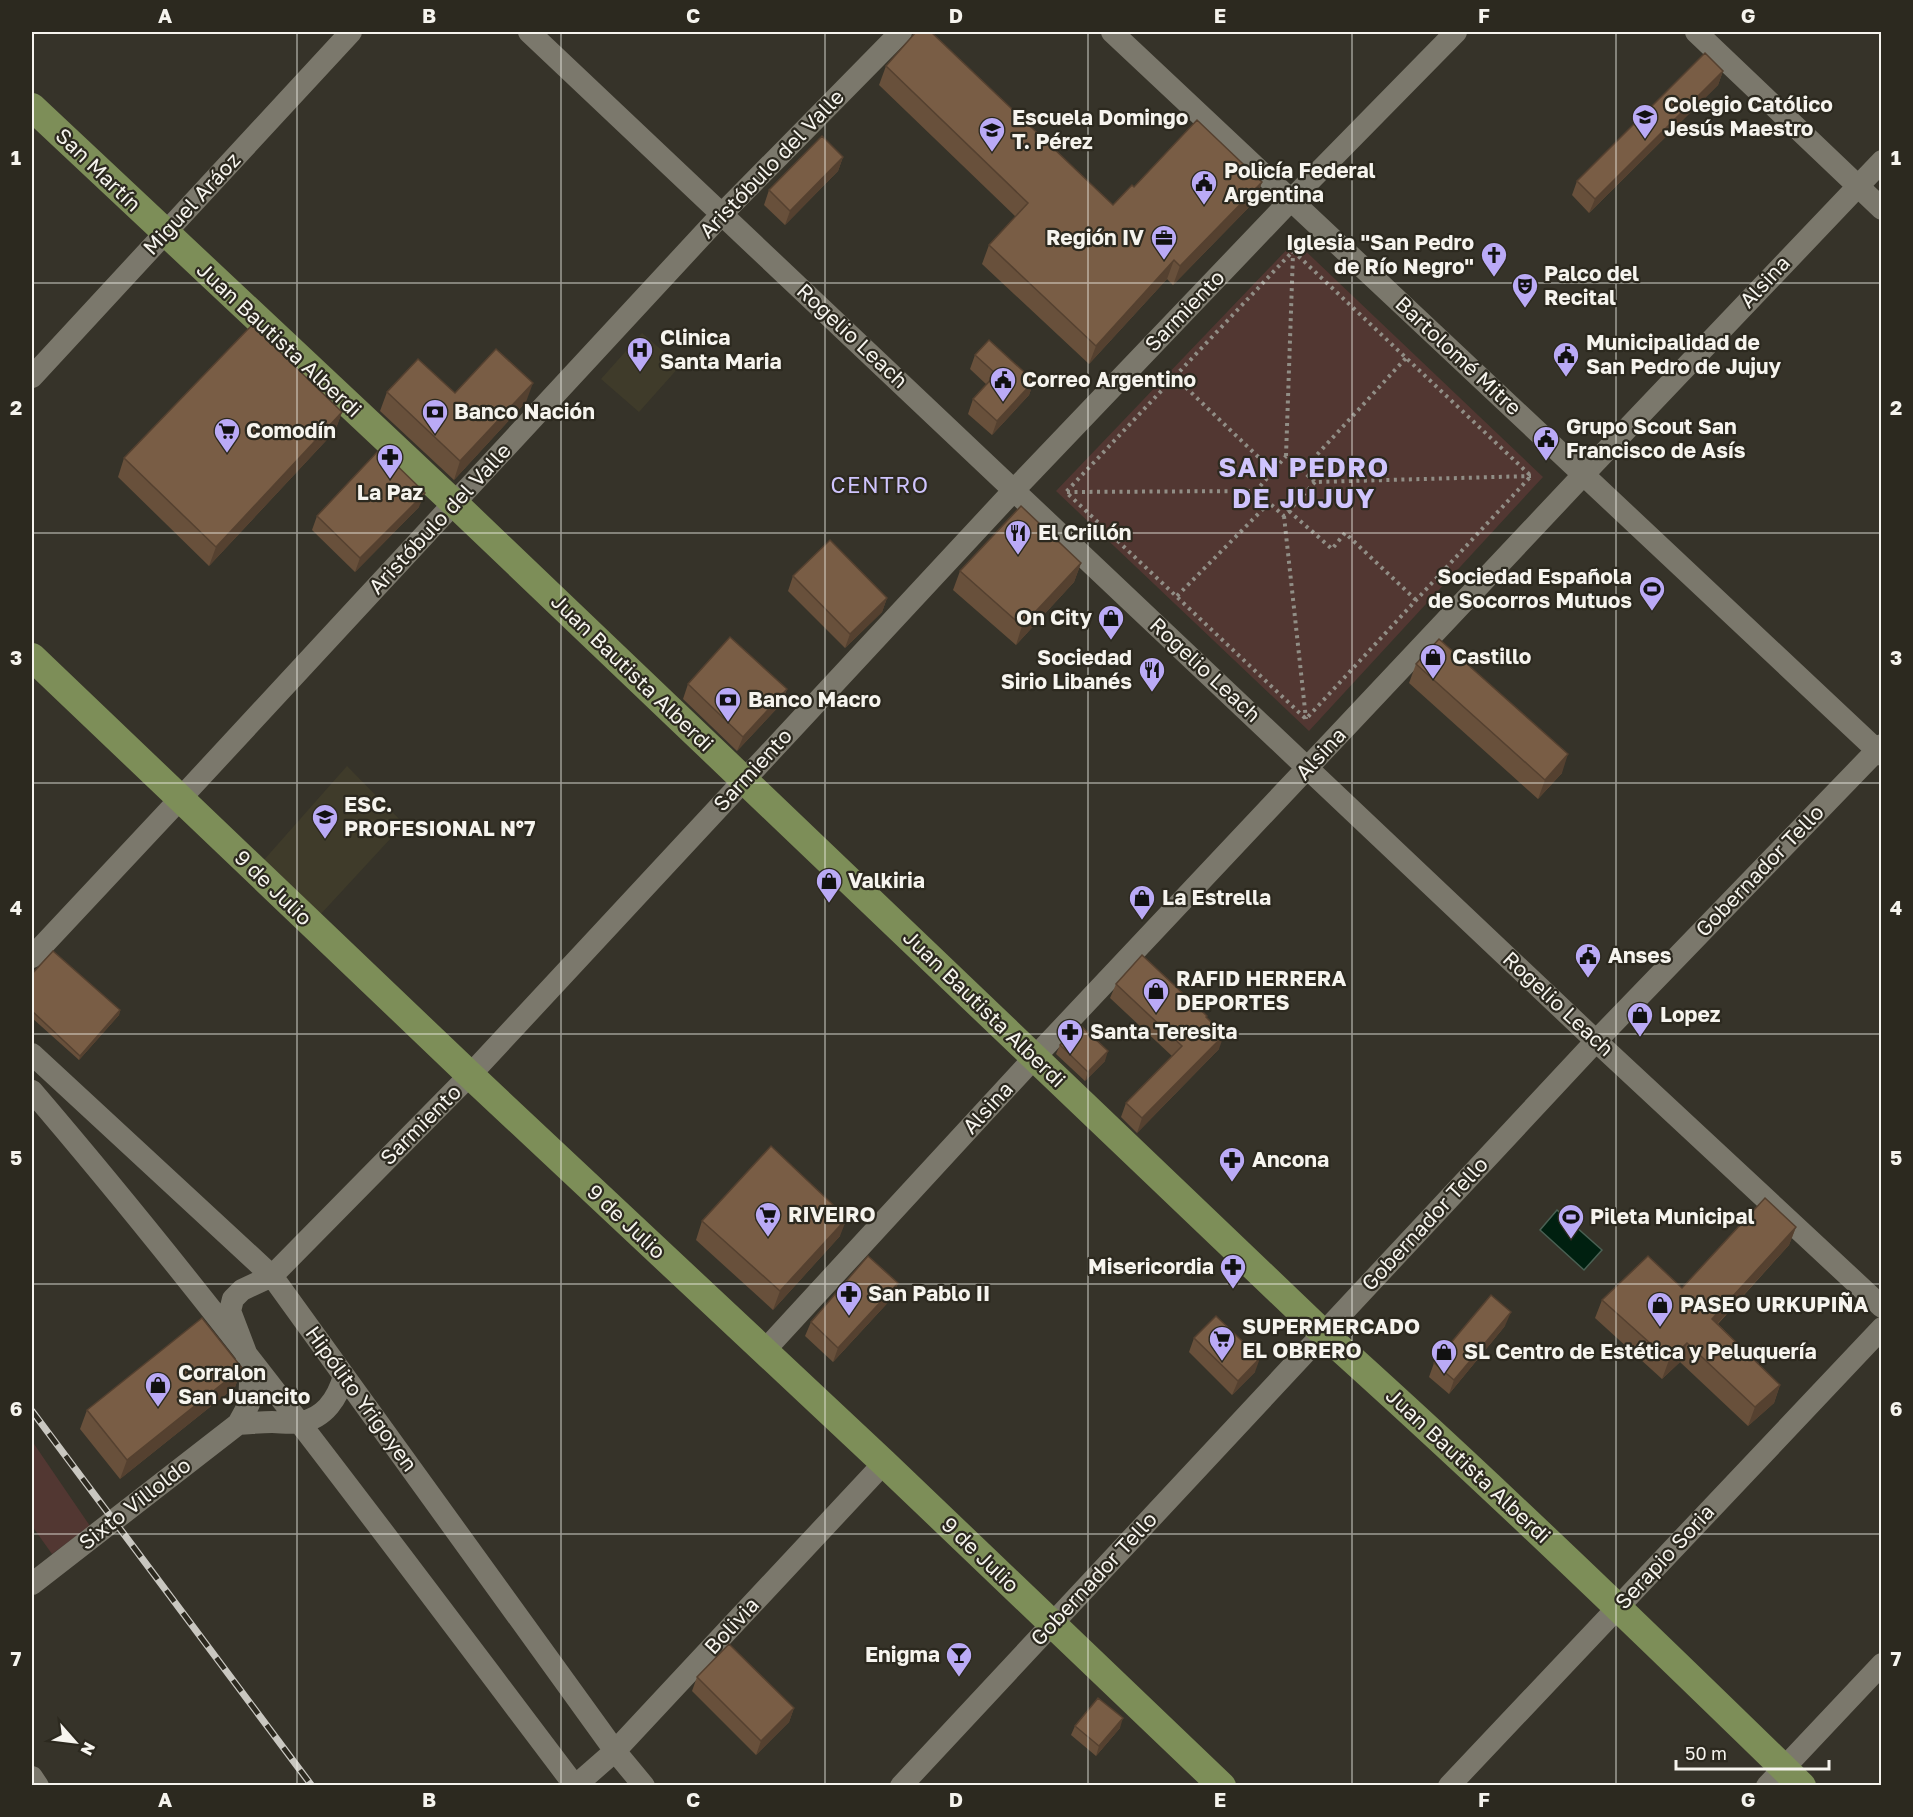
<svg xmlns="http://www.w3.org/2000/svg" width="1913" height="1817" font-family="'Golos Text',sans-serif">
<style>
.built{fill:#3f3b2a}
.green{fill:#523732}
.water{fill:#002010;stroke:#4a6053;stroke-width:1.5}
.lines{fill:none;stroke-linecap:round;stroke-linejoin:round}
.path{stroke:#918e86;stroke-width:4;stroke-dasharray:3 4.5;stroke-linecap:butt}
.minor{stroke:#7b786c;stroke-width:22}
.major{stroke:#7d8e58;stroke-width:28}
.rail-casing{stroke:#c9c7c0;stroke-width:7}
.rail{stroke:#2c291f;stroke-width:4.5;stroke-dasharray:14;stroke-linecap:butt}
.wall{fill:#68503b}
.shaded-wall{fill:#554130}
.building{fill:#795d45;stroke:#554130;stroke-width:1.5}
.grid{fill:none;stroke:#f6f4ee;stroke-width:1.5;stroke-opacity:0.55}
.labels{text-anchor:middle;stroke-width:4.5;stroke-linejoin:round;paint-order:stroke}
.poi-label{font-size:21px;font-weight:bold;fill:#f6f4ee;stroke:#2c291f;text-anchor:start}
.street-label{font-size:21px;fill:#f6f4ee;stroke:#2c291f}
.neighbourhood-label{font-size:22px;letter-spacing:1.5px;fill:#cfc4fd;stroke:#2c291f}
.district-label{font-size:27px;font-weight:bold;letter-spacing:1.5px;fill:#cfc4fd;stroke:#2c291f}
.neatline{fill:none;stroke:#f6f4ee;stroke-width:2}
.grid-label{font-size:20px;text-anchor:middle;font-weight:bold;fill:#f6f4ee}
</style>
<rect width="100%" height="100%" fill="#363329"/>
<path class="built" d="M642,333L680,366L639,412L601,379Z
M347,766L404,824L319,916L263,861Z"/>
<path class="green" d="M1295,241L1543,477L1309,731L1056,491Z
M32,1441L90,1526L52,1554L32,1526Z"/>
<path class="water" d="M1557,1210L1602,1250L1584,1270L1540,1230Z"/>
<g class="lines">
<path class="path" d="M1293,251L1531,476L1306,719L1066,492Z
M1175,377L1273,471
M1286,456L1293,253
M1302,471L1406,358
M1315,482L1284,516L1256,491L1286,456L1315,482L1531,476
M1067,492L1256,491
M1289,511L1332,549L1345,533L1416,600
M1284,516L1306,719
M1177,596L1270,502"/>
<path class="minor" d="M529,32L1596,1041L1882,1307
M1112,32L1882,755
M1696,32L1882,209
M32,377L351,32
M32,957L180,799L722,214L901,32
M32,1054L272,1276L615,1751L644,1786
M32,1091C223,1314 397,1551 575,1786
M764,1351L1034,1058L1584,474L1882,161
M238,1424C250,1423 261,1422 272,1422C281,1422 292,1424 301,1422C325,1418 338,1397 344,1376
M32,1584L238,1424L249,1404L250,1383L246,1353L230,1311L233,1299L242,1290L272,1276L470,1075L1015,489L1292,199L1456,32
M32,1777L38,1786
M575,1786L615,1751L884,1463
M901,1786L1596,1041L1882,745
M1449,1786L1882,1328
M1767,1786L1882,1664"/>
<path class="major" d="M32,107L454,503L1323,1333C1487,1480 1644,1632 1802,1786
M32,657L470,1075L884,1463L1222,1786"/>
<g class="rail-casing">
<path id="rail" d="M32,1411L312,1786"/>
</g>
<use href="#rail" class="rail"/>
</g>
<path class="wall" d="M886,66L1113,205L1134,187L1262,182L1255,201L1173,285L1167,279L1089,364L982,264L989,245L1016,217L879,85Z
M1723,71L1718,85L1589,213L1572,195L1577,181Z
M843,157L838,171L785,225L764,205L769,190Z
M975,355L1034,381L1029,395L992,435L968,414L973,399L987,385L970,369Z
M387,392L455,393L526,402L454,480L380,411Z
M342,412L335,431L209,566L118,477L124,458Z
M419,507L355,572L312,530L317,516Z
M1081,563L1074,582L1016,645L953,590L960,571Z
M793,576L887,598L882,612L845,648L788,591Z
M1416,664L1562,773L1538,799L1409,683Z
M688,684L787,689L782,703L737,751L683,699Z
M32,974L120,1010L119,1015L79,1060L32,1018Z
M1116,984L1207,1016L1206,1018L1219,1049L1137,1133L1121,1117L1126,1103L1172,1056L1110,998Z
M1060,1045L1105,1061L1085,1081L1056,1054Z
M702,1221L840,1236L773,1310L696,1240Z
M1796,1227L1789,1245L1718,1324L1780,1385L1774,1403L1748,1426L1680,1362L1662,1379L1595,1318L1602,1300L1682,1288Z
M898,1283L893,1297L833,1362L805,1336L811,1322Z
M1505,1326L1449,1394L1429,1377L1434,1363Z
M1194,1338L1255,1372L1232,1395L1189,1352Z
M242,1368L235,1387L120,1479L80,1429L87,1410Z
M697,1677L794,1708L789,1722L756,1755L692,1691Z
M1075,1726L1120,1728L1096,1756L1071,1735Z"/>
<path class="shaded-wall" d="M1723,71L1718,85L1589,213L1595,199Z
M843,157L838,171L785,225L790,211Z
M1262,182L1255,201L1173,285L1180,266Z
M1174,260L1167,279L1089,364L1096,346Z
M1034,381L1029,395L992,435L997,421Z
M533,383L526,402L454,480L460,461Z
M342,412L335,431L209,566L216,547Z
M425,493L419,507L355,572L360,558Z
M1081,563L1074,582L1016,645L1022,626Z
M887,598L882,612L845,648L850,634Z
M787,689L782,703L737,751L743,737Z
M1568,754L1562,773L1538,799L1545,780Z
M120,1010L119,1015L79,1060L80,1056Z
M1224,1035L1219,1049L1137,1133L1142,1118Z
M1108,1051L1105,1061L1085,1081L1088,1072Z
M847,1218L840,1236L773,1310L780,1291Z
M1796,1227L1789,1245L1705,1337L1712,1319Z
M898,1283L893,1297L833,1362L838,1348Z
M1511,1312L1505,1326L1449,1394L1454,1380Z
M1687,1343L1680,1362L1662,1379L1669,1360Z
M1260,1358L1255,1372L1232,1395L1238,1381Z
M242,1368L235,1387L120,1479L127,1460Z
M1780,1385L1774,1403L1748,1426L1755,1407Z
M794,1708L789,1722L756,1755L761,1741Z
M1123,1718L1120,1728L1096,1756L1099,1746Z"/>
<path class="building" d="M916,32H931L1113,205L1132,185L1134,187L1197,120L1262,182L1180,266L1174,260L1096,346L989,245L1028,203L886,66Z
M1705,53L1723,71L1595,199L1577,181Z
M822,136L843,157L790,211L769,190Z
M252,325L342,412L216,547L124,458Z
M989,340L1034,381L997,421L973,399L996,374L975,355Z
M496,349L533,383L460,461L387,392L418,359L455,393Z
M380,449L425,493L360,558L317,516Z
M1021,506L1081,563L1022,626L960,571Z
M830,540L887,598L850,634L793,576Z
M730,637L787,689L743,737L688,684Z
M1439,639L1568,754L1545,780L1416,664Z
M53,951L120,1010L80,1056L32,1011V974Z
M1142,955L1207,1016L1206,1017L1224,1035L1142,1118L1126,1103L1182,1046L1116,984Z
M1079,1024L1108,1051L1088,1072L1060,1045Z
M771,1146L847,1218L780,1291L702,1221Z
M1765,1198L1796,1227L1712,1319L1780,1385L1755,1407L1687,1343L1669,1360L1602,1300L1648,1256L1682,1288Z
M868,1256L898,1283L838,1348L811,1322Z
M1491,1295L1511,1312L1454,1380L1434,1363Z
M1216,1316L1260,1358L1238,1381L1194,1338Z
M202,1318L242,1368L127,1460L87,1410Z
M729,1644L794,1708L761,1741L697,1677Z
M1098,1698L1123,1718L1099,1746L1075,1726Z"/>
<path class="grid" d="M297,32V1786M561,32V1786M825,32V1786M1088,32V1786M1352,32V1786M1616,32V1786M32,283H1882M32,533H1882M32,783H1882M32,1034H1882M32,1284H1882M32,1534H1882"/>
<defs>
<g id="school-pin" transform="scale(1.35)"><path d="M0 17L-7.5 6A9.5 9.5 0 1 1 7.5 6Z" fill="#baaaf6" stroke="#2c291f"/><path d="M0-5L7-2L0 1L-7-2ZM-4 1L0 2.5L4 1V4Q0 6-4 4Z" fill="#111"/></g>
<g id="civic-pin" transform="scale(1.35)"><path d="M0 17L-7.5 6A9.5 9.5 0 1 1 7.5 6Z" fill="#baaaf6" stroke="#2c291f"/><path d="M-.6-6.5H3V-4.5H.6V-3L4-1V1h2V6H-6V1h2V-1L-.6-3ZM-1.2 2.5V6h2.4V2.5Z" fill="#111"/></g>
<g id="office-pin" transform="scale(1.35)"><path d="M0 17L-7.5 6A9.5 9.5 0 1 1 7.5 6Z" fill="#baaaf6" stroke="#2c291f"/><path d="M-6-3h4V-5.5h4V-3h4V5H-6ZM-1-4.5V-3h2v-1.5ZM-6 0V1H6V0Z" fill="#111"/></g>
<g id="church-pin" transform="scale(1.35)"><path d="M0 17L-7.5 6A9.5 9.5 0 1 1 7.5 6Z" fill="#baaaf6" stroke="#2c291f"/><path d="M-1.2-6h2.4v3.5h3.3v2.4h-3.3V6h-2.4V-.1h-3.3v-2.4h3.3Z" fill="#111"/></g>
<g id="theatre-pin" transform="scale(1.35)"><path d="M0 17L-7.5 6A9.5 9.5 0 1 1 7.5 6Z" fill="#baaaf6" stroke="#2c291f"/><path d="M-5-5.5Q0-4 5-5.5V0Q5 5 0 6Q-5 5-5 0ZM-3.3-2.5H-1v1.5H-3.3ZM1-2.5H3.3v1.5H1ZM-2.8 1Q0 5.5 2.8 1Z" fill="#111"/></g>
<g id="hospital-pin" transform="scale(1.35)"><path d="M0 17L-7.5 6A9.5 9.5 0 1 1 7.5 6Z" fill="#baaaf6" stroke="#2c291f"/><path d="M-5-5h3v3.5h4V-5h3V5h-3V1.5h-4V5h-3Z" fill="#111"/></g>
<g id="bank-pin" transform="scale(1.35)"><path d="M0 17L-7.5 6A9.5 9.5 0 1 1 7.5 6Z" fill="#baaaf6" stroke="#2c291f"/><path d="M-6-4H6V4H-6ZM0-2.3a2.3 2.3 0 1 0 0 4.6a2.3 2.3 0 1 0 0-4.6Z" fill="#111"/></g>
<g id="supermarket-pin" transform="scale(1.35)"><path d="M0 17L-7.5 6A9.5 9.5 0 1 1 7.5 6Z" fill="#baaaf6" stroke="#2c291f"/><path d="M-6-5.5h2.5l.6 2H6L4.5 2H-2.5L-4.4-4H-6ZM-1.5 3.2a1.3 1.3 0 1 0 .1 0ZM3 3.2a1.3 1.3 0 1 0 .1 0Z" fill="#111"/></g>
<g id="pharmacy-pin" transform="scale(1.35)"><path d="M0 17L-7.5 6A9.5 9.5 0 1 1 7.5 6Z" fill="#baaaf6" stroke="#2c291f"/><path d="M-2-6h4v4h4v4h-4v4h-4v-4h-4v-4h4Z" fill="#111"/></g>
<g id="restaurant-pin" transform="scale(1.35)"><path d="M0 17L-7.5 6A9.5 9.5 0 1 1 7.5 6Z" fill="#baaaf6" stroke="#2c291f"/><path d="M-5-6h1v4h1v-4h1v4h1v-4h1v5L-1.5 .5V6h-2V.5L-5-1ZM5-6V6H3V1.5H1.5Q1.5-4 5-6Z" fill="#111"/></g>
<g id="stadium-pin" transform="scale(1.35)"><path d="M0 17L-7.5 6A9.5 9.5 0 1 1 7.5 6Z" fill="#baaaf6" stroke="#2c291f"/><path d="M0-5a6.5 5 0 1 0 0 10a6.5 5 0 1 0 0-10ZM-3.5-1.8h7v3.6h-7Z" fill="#111"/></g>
<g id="shop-pin" transform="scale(1.35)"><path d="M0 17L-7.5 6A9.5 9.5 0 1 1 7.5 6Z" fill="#baaaf6" stroke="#2c291f"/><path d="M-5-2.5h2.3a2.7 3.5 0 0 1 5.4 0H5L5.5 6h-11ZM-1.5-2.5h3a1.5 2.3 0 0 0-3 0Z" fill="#111"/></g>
<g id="bar-pin" transform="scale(1.35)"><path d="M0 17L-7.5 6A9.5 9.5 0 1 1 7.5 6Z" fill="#baaaf6" stroke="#2c291f"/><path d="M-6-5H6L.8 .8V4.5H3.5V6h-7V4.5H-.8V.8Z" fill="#111"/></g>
</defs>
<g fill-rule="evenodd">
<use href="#school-pin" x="1645" y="117"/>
<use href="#school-pin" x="992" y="130"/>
<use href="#civic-pin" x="1204" y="183"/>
<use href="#office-pin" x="1164" y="238"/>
<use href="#church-pin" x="1494" y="255"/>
<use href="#theatre-pin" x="1525" y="286"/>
<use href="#hospital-pin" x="640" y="350"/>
<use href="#civic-pin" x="1566" y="355"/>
<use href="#civic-pin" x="1003" y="380"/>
<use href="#bank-pin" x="435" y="412"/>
<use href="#supermarket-pin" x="227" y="431"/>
<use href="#civic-pin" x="1546" y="439"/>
<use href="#pharmacy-pin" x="390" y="457"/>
<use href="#restaurant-pin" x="1018" y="533"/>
<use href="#stadium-pin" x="1652" y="589"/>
<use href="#shop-pin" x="1111" y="618"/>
<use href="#shop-pin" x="1433" y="657"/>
<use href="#restaurant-pin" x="1152" y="670"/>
<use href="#bank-pin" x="728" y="700"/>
<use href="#school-pin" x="325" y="817"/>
<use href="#shop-pin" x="829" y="881"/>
<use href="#shop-pin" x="1142" y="898"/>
<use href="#civic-pin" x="1588" y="956"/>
<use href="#shop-pin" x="1156" y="991"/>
<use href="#shop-pin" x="1640" y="1015"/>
<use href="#pharmacy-pin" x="1070" y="1032"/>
<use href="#pharmacy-pin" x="1232" y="1160"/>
<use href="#supermarket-pin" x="768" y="1215"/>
<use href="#stadium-pin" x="1571" y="1217"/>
<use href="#pharmacy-pin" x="1233" y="1267"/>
<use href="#pharmacy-pin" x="849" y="1294"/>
<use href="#shop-pin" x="1660" y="1305"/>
<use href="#supermarket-pin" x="1222" y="1339"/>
<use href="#shop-pin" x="1444" y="1352"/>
<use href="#shop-pin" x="158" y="1385"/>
<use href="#bar-pin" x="959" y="1655"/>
</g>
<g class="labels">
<g class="poi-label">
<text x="1664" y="112">Colegio Católico<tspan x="1664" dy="24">Jesús Maestro</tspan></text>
<text x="1012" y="125">Escuela Domingo<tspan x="1012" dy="24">T. Pérez</tspan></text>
<text x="1224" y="178">Policía Federal<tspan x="1224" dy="24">Argentina</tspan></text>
<text x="1144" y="245" text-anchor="end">Región IV</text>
<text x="1474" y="250" text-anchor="end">Iglesia "San Pedro<tspan x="1474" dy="24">de Río Negro"</tspan></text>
<text x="1544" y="281">Palco del<tspan x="1544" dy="24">Recital</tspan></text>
<text x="660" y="345">Clinica<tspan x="660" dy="24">Santa Maria</tspan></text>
<text x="1586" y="350">Municipalidad de<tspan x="1586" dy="24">San Pedro de Jujuy</tspan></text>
<text x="1022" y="387">Correo Argentino</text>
<text x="454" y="419">Banco Nación</text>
<text x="1566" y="434">Grupo Scout San<tspan x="1566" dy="24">Francisco de Asís</tspan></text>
<text x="246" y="438">Comodín</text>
<text x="390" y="500" text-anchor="middle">La Paz</text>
<text x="1038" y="540">El Crillón</text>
<text x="1632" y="584" text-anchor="end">Sociedad Española<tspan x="1632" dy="24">de Socorros Mutuos</tspan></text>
<text x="1092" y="625" text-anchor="end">On City</text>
<text x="1452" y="664">Castillo</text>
<text x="1132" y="665" text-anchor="end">Sociedad<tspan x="1132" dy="24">Sirio Libanés</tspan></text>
<text x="748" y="707">Banco Macro</text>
<text x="344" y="812">ESC.<tspan x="344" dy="24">PROFESIONAL N°7</tspan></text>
<text x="848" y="888">Valkiria</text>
<text x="1162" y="905">La Estrella</text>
<text x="1608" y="963">Anses</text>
<text x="1176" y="986">RAFID HERRERA<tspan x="1176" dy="24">DEPORTES</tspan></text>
<text x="1660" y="1022">Lopez</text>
<text x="1090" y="1039">Santa Teresita</text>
<text x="1252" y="1167">Ancona</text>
<text x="788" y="1222">RIVEIRO</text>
<text x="1590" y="1224">Pileta Municipal</text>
<text x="1214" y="1274" text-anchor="end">Misericordia</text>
<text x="868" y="1301">San Pablo II</text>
<text x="1680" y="1312">PASEO URKUPIÑA</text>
<text x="1242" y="1334">SUPERMERCADO<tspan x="1242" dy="24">EL OBRERO</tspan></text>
<text x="1464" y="1359">SL Centro de Estética y Peluquería</text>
<text x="178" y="1380">Corralon<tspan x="178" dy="24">San Juancito</tspan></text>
<text x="940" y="1662" text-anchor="end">Enigma</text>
</g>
<g class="street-label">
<text transform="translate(772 164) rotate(-46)" y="7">Aristóbulo del Valle</text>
<text transform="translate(98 170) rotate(44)" y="7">San Martín</text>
<text transform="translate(192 204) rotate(-47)" y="7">Miguel Aráoz</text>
<text transform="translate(1765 282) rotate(-47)" y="7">Alsina</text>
<text transform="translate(1185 311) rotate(-46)" y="7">Sarmiento</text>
<text transform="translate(852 336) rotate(43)" y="7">Rogelio Leach</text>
<text transform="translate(279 340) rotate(43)" y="7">Juan Bautista Alberdi</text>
<text transform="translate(1458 356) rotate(43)" y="7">Bartolomé Mitre</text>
<text transform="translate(440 519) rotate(-47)" y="7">Aristóbulo del Valle</text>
<text transform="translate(1205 670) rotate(43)" y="7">Rogelio Leach</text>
<text transform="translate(632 673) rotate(44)" y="7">Juan Bautista Alberdi</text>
<text transform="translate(1321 754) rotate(-47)" y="7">Alsina</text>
<text transform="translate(753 770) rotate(-47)" y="7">Sarmiento</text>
<text transform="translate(1760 871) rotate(-46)" y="7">Gobernador Tello</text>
<text transform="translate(273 888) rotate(44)" y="7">9 de Julio</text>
<text transform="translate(1558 1004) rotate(43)" y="7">Rogelio Leach</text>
<text transform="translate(984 1009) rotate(44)" y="7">Juan Bautista Alberdi</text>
<text transform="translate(988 1108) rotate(-47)" y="7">Alsina</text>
<text transform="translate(421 1125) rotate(-45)" y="7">Sarmiento</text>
<text transform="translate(626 1222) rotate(43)" y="7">9 de Julio</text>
<text transform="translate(1425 1224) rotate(-47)" y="7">Gobernador Tello</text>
<text transform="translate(361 1399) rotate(54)" y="7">Hipólito Yrigoyen</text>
<text transform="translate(1468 1466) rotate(43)" y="7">Juan Bautista Alberdi</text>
<text transform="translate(135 1504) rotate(-38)" y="7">Sixto Villoldo</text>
<text transform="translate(980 1555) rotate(44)" y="7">9 de Julio</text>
<text transform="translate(1665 1557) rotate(-47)" y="7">Serapio Soria</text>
<text transform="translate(1094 1579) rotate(-47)" y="7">Gobernador Tello</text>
<text transform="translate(732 1626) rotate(-47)" y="7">Bolivia</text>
</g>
<g class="neighbourhood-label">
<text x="880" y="493">CENTRO</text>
</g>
<g class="district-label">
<text x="1304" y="477">SAN PEDRO<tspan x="1304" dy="31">DE JUJUY</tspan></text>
</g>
</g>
<rect width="1913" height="1817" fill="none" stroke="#2c291f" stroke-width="66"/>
<g transform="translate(75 1742) rotate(118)" stroke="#2c291f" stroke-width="4.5" paint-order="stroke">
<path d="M0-4.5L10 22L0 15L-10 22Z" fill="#f6f4ee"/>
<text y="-9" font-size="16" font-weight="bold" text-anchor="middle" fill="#f6f4ee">N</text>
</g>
<path d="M1676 1760v9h153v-9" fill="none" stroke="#f6f4ee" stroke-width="3"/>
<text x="1685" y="1760" font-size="18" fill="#f6f4ee" stroke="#2c291f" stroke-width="4.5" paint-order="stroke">50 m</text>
<rect x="33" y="33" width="1847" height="1751" class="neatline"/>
<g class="grid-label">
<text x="165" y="23">A</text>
<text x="429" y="23">B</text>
<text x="693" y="23">C</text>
<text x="956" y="23">D</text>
<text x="1220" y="23">E</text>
<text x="1484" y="23">F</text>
<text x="1748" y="23">G</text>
<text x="16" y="165">1</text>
<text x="1896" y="165">1</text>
<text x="16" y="415">2</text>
<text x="1896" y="415">2</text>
<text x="16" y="665">3</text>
<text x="1896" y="665">3</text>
<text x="16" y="915">4</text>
<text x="1896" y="915">4</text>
<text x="16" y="1165">5</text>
<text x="1896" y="1165">5</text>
<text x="16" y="1416">6</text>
<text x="1896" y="1416">6</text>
<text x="16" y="1666">7</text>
<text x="1896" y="1666">7</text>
<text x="165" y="1807">A</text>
<text x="429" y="1807">B</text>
<text x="693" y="1807">C</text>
<text x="956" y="1807">D</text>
<text x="1220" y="1807">E</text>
<text x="1484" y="1807">F</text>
<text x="1748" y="1807">G</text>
</g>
</svg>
